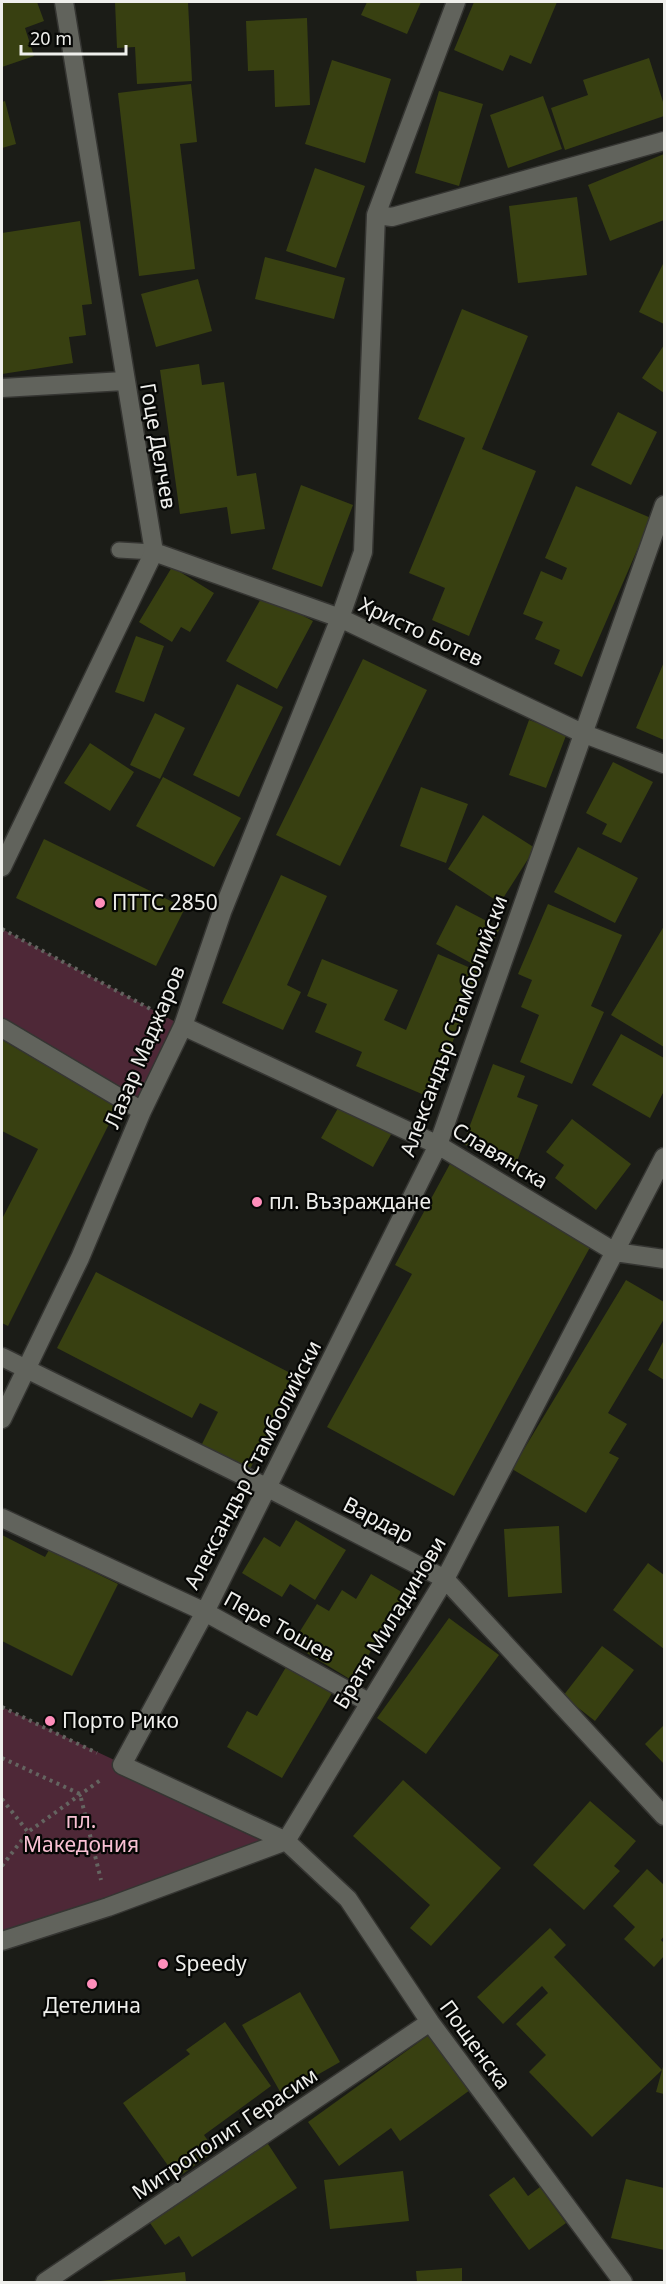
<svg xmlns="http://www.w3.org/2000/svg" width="666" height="2284" font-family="'Noto Sans',sans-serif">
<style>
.green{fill:#4e2837}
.building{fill:#384011}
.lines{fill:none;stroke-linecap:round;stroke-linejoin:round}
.lane-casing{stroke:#353532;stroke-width:18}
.street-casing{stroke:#353532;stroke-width:21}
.path{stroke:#646460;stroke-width:4;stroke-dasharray:3 4.5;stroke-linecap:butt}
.lane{stroke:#61635c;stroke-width:15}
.street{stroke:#61635c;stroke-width:18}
.poi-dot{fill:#ff8ebb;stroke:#060705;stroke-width:2}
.labels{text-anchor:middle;stroke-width:4.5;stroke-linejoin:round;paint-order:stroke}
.street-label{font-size:21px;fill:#efefec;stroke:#060705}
.poi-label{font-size:21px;fill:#efefec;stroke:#060705;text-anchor:start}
.park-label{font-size:21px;fill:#f8c0d3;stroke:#060705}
</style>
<rect width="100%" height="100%" fill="#1b1c17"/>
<path class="green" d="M2,929L183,1026L142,1111L2,1028Z
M2,1707L286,1841L2,1941Z"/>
<path class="building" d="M2,2H37L44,21L25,28L34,56L2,67Z
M115,2H188L192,81L137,84L135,47L117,48Z
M367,2H421L407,34L361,15Z
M474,2H557L531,64L510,55L503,71L454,50Z
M307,18L310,105L275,107L274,70L248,71L246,21Z
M649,58L664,105V116L565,150L551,108L588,95L583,80Z
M332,60L391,79L365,163L305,144Z
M191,84L197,142L180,144L195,269L139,276L118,93Z
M439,91L483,104L459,186L415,173Z
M543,96L562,149L508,168L490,115Z
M5,101L16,144L2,148V102Z
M664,154V220L610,241L588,185Z
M315,168L365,186L336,268L286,251Z
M577,197L587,275L518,283L509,206Z
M80,221L92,304L82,305L86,335L69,337L73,363L2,374V233Z
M265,257L345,278L334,319L255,299Z
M664,262V324L639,312Z
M198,279L212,331L156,347L141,294Z
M462,309L528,336L482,449L536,471L469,636L432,620L445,588L409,573L465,438L418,419Z
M664,345V393L642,378Z
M199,364L202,385L224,382L237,476L256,473L265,529L231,534L227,507L180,514L160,370Z
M618,412L657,432L631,485L591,465Z
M301,485L353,505L322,587L272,569Z
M576,486L651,518L582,677L554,664L560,650L535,639L543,622L523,614L541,571L562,580L567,568L545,558Z
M172,567L214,593L190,632L181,627L172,642L139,622Z
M263,595L313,621L277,689L226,661Z
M136,636L164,646L144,702L115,692Z
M363,659L427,690L340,866L276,835Z
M664,662V740L636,728Z
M237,684L283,707L239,797L193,775Z
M155,713L185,728L160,779L130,765Z
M529,720L567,733L546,788L509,775Z
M90,743L134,772L110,811L64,783Z
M613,762L653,782L621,843L602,834L607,824L586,813Z
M163,777L241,818L214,867L136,826Z
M421,787L468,804L446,863L400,846Z
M483,815L535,848L500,903L448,869Z
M44,839L185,908L156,966L16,898Z
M578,847L638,878L615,923L554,892Z
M281,875L327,896L287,985L301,992L283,1030L222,1003Z
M548,904L622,935L591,1006L604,1012L572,1084L520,1062L539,1015L521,1007L532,980L518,974Z
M456,905L500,928L480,968L436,944Z
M664,926V1047L611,1015Z
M438,954L482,973L429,1097L356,1066L362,1052L315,1032L327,1004L307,996L322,959L398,990L384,1020L406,1030Z
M621,1034L664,1058V1091L650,1118L592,1085Z
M2,1040L118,1106L8,1326L2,1323V1219L38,1149L2,1131Z
M493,1064L525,1076L517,1097L538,1105L516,1164L463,1144Z
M341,1103L393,1131L373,1167L321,1138Z
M572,1119L631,1164L596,1210L555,1178L564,1165L546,1152Z
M451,1162L594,1240L454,1496L327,1427L412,1274L395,1265Z
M96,1272L298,1377L249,1471L201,1446L218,1412L200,1403L192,1418L57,1348Z
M626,1280L664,1302V1319L608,1413L627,1424L609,1453L619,1458L586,1513L512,1469Z
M664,1340V1380L648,1370Z
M296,1520L346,1550L315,1600L290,1584L282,1597L242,1573L264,1537L280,1547Z
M559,1526L562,1593L508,1597L504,1529Z
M2,1535L45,1557L49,1550L118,1584L72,1676L2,1641Z
M648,1563L664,1575V1649L613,1610Z
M371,1574L405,1594L353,1681L292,1644L317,1604L329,1611L342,1590L356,1599Z
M449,1618L499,1655L426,1754L377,1718Z
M602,1646L634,1670L595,1721L563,1696Z
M286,1667L332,1693L282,1778L227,1747L247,1711L257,1716Z
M664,1725V1764L645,1744Z
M403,1780L501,1868L431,1946L410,1928L430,1905L353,1836Z
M590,1801L636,1841L614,1866L620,1871L584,1910L533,1865Z
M647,1869L664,1885V1936L661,1940L664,1943V1956L654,1967L624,1939L635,1927L613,1906Z
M550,1928L566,1945L554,1957L662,2070L592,2137L529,2072L546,2055L516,2024L548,1993L542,1986L503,2024L477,1997Z
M300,1992L340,2062L282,2095L242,2025Z
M225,2022L271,2086L204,2135L215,2151L177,2178L123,2103L190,2054L186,2050Z
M430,2034L470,2090L400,2141L391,2128L339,2166L308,2122Z
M664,2063V2094L656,2092Z
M266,2141L297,2188L192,2257L179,2236L165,2245L148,2220Z
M403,2171L409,2221L330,2229L324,2180Z
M514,2177L528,2196L540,2187L566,2223L529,2250L489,2195Z
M626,2179L664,2188V2250L611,2238Z
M462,2268V2282H417L416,2271Z
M185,2272L186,2282H100V2281Z"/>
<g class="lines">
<g class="lane-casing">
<path id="lane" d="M119,550L154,552"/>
</g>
<g class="street-casing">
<path id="street" d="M376,215L392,217L664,141
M2,388L124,381
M154,552L340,618L582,733L664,764
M2,867L154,552L64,2
M183,1026L438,1145L615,1252L664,1259
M2,1028L142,1111
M2,1357L266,1487L445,1579L664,1816
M2,1419L80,1258L142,1111L183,1026L222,912L340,618L363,552L376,215L456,2
M2,1518L205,1612L370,1703
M2,1941L108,1907L286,1841L445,1579L664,1157
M45,2282L430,2022
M623,2282L430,2022L348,1899L286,1841L122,1765L205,1612L438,1145L664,505"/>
</g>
<path class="path" d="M2,929L158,1013
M2,1707L97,1753
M2,1758L80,1794L101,1880
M2,1799L28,1832
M2,1866L28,1832L102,1779"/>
<use href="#lane" class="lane"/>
<use href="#street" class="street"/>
</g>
<g class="poi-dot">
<circle cx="100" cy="903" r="6"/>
<circle cx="257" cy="1202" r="6"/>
<circle cx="50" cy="1721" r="6"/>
<circle cx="163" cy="1964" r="6"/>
<circle cx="92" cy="1984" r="6"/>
</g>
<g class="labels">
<g class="street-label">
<text transform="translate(158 446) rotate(80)" y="7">Гоце Делчев</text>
<text transform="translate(421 632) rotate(25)" y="7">Христо Ботев</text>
<text transform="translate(454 1026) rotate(-70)" y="7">Александър Стамболийски</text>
<text transform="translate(145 1047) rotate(-67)" y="7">Лазар Маджаров</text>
<text transform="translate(500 1156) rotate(31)" y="7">Славянска</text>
<text transform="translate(253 1465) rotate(-63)" y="7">Александър Стамболийски</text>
<text transform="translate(378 1520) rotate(27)" y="7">Вардар</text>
<text transform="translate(390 1623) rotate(-59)" y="7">Братя Миладинови</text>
<text transform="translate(279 1627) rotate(29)" y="7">Пере Тошев</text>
<text transform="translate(475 2045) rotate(54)" y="7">Пощенска</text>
<text transform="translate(225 2134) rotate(-34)" y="7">Митрополит Герасим</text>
</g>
<g class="poi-label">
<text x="112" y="910">ПТТС 2850</text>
<text x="269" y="1209">пл. Възраждане</text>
<text x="62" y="1728">Порто Рико</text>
<text x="175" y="1971">Speedy</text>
<text x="92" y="2013" text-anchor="middle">Детелина</text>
</g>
<g class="park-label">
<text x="81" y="1828">пл.<tspan x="81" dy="24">Македония</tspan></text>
</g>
</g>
<rect width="666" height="2284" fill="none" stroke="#efefec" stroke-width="6"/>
<path d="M21 45v9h105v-9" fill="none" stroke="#efefec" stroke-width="3"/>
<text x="30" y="45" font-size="18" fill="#efefec" stroke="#060705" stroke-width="4.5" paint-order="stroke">20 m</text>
</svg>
